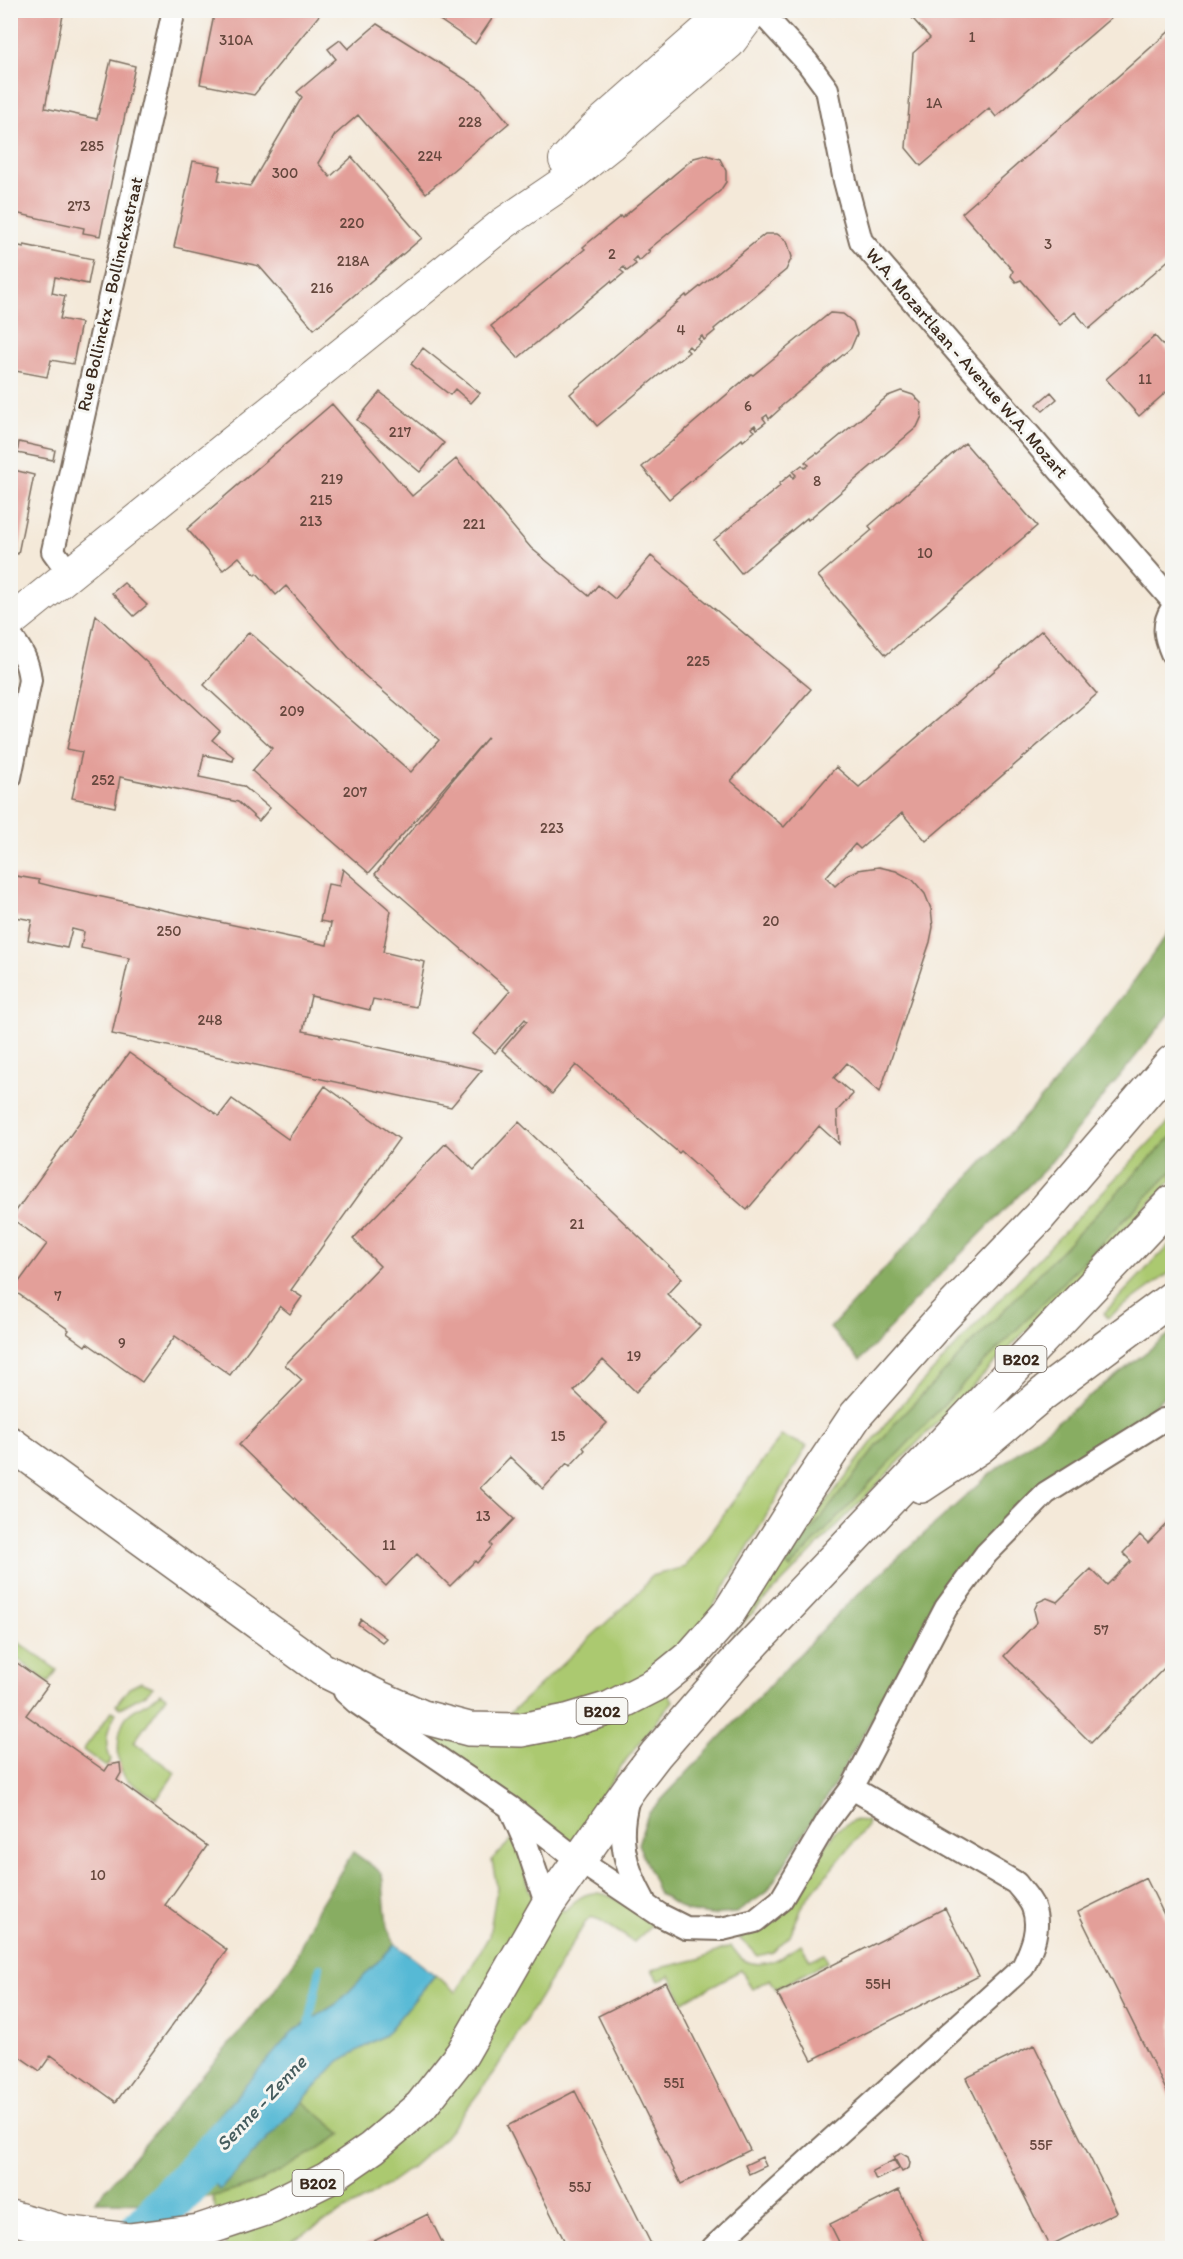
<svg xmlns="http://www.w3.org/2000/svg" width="1183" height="2259" font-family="Itim,sans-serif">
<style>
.green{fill:#abc970;stroke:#737a47;stroke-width:1.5}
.forest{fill:#88ad62;stroke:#626c40;stroke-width:1.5}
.water{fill:#57b9d5;stroke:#49727a;stroke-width:1.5}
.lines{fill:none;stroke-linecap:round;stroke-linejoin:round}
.stream{stroke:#57b9d5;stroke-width:8}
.river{stroke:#57b9d5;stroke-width:45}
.building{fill:#e39f99}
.street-casing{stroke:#7c6d5f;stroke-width:26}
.secondary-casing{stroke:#7c6d5f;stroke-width:34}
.highway-casing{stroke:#7c6d5f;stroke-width:36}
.street{stroke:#fff;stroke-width:22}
.secondary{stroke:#fff;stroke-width:32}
.highway{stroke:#fff;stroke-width:33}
.labels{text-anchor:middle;stroke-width:6;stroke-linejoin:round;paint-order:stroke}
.number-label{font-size:15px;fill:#65473d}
.shield{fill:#f6f6f2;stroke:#73675e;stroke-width:1.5}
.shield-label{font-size:16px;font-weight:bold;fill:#3b2a1e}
.street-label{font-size:18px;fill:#3b2a1e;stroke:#f6f6f2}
.water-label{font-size:20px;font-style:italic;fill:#455c5e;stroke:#f6f6f2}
</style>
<rect width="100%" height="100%" fill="#f6f6f2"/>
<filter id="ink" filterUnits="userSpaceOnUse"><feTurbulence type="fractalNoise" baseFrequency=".0167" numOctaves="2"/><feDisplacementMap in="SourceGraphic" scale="12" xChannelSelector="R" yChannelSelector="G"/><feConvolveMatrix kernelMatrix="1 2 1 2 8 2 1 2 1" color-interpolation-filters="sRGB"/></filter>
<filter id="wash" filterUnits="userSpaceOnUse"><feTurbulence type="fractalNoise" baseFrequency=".008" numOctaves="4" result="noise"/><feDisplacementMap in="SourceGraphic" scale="24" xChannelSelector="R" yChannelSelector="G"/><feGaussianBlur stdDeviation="1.35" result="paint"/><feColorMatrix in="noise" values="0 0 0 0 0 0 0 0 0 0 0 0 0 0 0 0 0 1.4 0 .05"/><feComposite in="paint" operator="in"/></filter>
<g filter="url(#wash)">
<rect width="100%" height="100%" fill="#f4e9d9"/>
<path class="green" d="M1172,1119V1136L895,1423L785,1564L790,1568L973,1374L1172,1171V1180L732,1634L772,1573L895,1412L982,1318Z
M1172,1242V1271L1107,1318L1104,1313Z
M781,1436L807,1446L706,1619L655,1668L673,1701L622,1765L571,1843L408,1723L508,1715L642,1589L651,1576L685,1567Z
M11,1637L57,1670L49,1683L11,1654Z
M141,1682L153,1687L146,1694L120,1708L116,1705L129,1688Z
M160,1693L166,1697L134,1742L175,1773L157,1799C147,1793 133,1786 125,1777C115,1764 116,1725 129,1714C139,1705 151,1703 160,1693Z
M112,1711L116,1713C107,1729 103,1743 111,1760L106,1767L83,1750Z
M853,1820L868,1821L867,1826L805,1901L790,1935L773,1952L758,1956L739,1938L757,1932L777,1920L794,1903L806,1878L835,1831Z
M514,1837L524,1861L529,1891L564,1911C571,1905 579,1896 588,1894C611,1888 634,1912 652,1925L634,1942L600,1920L591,1917L585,1923L493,2074L445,2137L409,2169L374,2194L278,2248H226L212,2196L249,2186L297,2162L342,2134L302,2101L339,2061L385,2035L435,1975L457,1992L489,1936L497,1888L492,1860Z
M801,1944L810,1960L824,1954L828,1961L776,1989L770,1979L752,1989L741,1970L683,2002L670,1975L659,1981L652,1970L699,1959L731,1946C735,1950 739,1958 744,1960C764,1971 785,1955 801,1944Z"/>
<path class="forest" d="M1172,927V1011L1047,1167L912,1303L860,1361L830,1328L1045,1095L1127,991Z
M1172,1136V1171L973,1374L790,1568L785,1564L895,1423Z
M1172,1332V1388L1153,1407L1039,1489L977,1548L951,1581L833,1787L767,1892L736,1913L710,1915L686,1911L659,1894L638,1844L648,1814L847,1604L989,1475Z
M353,1852L382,1873L387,1927L395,1944L338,2003L293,2031L220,2189L302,2101L342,2134C313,2152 282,2173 250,2185C201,2205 146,2203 95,2202L272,1994L294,1962L316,1911Z"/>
<path class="water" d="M395,1944L435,1975L385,2035L339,2061L220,2190L184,2156L293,2031L338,2003Z"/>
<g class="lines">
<path class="stream" d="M308,2030L320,1967"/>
<path class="river" d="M126,2248L241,2125"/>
</g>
<g id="blocks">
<path class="building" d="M10,10H64L45,108L97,119L111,60L135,66L100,236L83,233L84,228L10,212Z
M215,10H311L321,13L254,95L200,84Z
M425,10H498L475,44Z
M905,10H1120L996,117L989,108L921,166L906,148L913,53L930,38Z
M377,24L481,89L509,123L426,193L358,115L335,135L318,163L330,177L352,157L422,238L314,329L259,266L174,247L193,161L221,166L218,180L250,186L302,97L297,92L336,59L328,49L340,40L348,49Z
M1172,29V257L1089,329L1075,312L1060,325L1021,280L1016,282L1011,276L1013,271L962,213Z
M706,155L720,159L726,171V182L720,191L648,250L650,251L639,261L636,257L633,260L636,264L627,271L624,267L620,270L624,273L612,283L611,281L518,358L491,326L585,249L583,247L621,216L622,218L694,158Z
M765,234H777L787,241L792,257L786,270L714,329L715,331L704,340L702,336L698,339L701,342L692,349L689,346L686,349L689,352L678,361L677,360L597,426L570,394L686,295L687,297Z
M10,244L24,247V245L93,259L88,284L55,277L52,293L65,296L60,319L81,323L73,364L51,360L47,377L10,370Z
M830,313L843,314L853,322L857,334L851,348L779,408L780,409L769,419L767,415L763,418L766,422L757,429L755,425L751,428L755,431L743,441L742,439L669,499L642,467L751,374L753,375Z
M1155,336L1169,352L1172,349V387L1139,416L1106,379Z
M423,348L480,393L471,403L455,389L450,395L411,364Z
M901,391L913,395L921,403L922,416L917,427L808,520L807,518L741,573L714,540L780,486L779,484L791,474L793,478L796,475L793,472L802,465L805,468L809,465L805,462L817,453L818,454L888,396Z
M380,392L444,443L420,472L357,420Z
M1051,392L1057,399L1043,411L1037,404Z
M332,404L412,496L456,459L531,548L589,596L598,585L615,599L651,556L811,689L731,781L784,827L836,767L859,787L1042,630L1097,694L926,841L902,813L860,849L855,844L826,877L835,886L846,876L858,870L879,867L896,871L913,880L925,894L931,909L933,927L930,942L880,1092L847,1063L834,1078L853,1094L837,1111L839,1144L819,1126L747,1210L681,1151L679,1153L576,1065L552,1094L502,1050L527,1021L525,1019L495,1053L473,1034L510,991L375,874L488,737L369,873L252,771L272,748L204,685L249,632L411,772L439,740L363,674L286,586L276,595L257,573L255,575L239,557L223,570L187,529Z
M19,442L55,450L53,460L17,453Z
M965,443L1037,526L886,655L818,576L872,530L869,526Z
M10,469L34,475L18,554L10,553Z
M124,583L147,605L134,616L112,593Z
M96,615L220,731L212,740L234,757L233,761L204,755L199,777L243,786L270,808L259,821L238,802L120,777L115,807L72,798L82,752L67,749Z
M343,869L391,911L383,952L425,962L416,1007L373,999L370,1010L311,996L303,1031L482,1070L451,1107L112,1034L129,958L81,948L84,932L72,929L67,948L28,940L32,920L10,916V875L39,880V883L55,887L327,945L331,923L320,921L328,884L339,886Z
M129,1053L219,1116L232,1099L288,1139L325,1086L399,1139L291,1290L302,1297L290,1314L280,1306L230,1375L175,1336L142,1382L87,1343L85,1346L67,1333L69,1330L13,1290L47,1244L11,1218Z
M519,1122L682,1278L667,1294L700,1326L636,1392L603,1360L574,1391L607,1423L583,1447L585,1450L570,1466L567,1463L543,1489L510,1457L480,1488L514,1519L490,1544L492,1546L477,1563L475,1561L450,1586L417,1554L386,1586L239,1445L302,1380L285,1365L380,1266L353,1239L446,1143L474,1170Z
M1172,1518V1660L1091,1743L1004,1656L1037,1622L1034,1610L1038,1602L1047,1598L1057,1602L1091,1569L1107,1585L1131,1561L1123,1553L1140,1535L1148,1543Z
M361,1619L386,1638L382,1642L358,1624Z
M10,1658L48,1685L26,1715L105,1771L109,1765L120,1763L121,1773L117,1780L207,1846L165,1905L227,1950L116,2102L51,2055L40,2071L10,2050Z
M1146,1878L1172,1931V2102L1078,1912Z
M945,1908L979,1976L812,2060L777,1993Z
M666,1982L750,2150L681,2184L598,2016Z
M1034,2045L1117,2212L1049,2246L966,2078Z
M575,2091L653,2248H568L507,2126Z
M901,2153L908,2157L910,2163L909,2168L902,2172L894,2157Z
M762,2157L766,2166L749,2174L745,2165Z
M894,2160L899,2169L876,2180L872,2171Z
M899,2190L927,2248H842L830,2224Z
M428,2214L445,2248H360Z"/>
</g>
</g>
<g filter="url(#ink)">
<use href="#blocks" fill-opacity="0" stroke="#7c6d5f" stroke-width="1.5"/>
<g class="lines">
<g class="street-casing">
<path id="street" d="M759,10L807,62L827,89L845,181L861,241L1172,600
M69,573L53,551L174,10
M1172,609C1162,625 1165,637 1172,653
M10,636C22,650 28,662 30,680L10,777
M345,1692L356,1702L510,1807L578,1860L660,1915L686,1928L722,1929L755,1921L781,1900L828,1820L852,1788L946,1608L986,1554L1046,1493L1163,1420
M628,1798C617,1838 624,1865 644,1901
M512,1812L527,1846L547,1906
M713,2248C815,2153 920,2061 1023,1967C1032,1948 1041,1928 1033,1907C1030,1899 1021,1890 1016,1883L852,1788"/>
</g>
<g class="secondary-casing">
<path id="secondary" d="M565,160L595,128L712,25L749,10
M10,622L504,223L560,185L610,145L729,43L754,10"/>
</g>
<g class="highway-casing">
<path id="highway" d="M10,1443L323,1670L380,1698L423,1717L469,1729L521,1730L567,1721L610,1708L655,1685L692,1655L728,1614L798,1502L856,1415L942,1318L1039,1217L1172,1062
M921,1486L980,1447L1044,1393L1172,1298
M10,2217L63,2232L129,2240L199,2231L271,2207L327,2179L372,2148L421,2106L462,2054L547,1906L632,1785L656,1754L734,1664L1172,1202"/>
</g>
<use href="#street" class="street"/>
<use href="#secondary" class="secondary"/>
<use href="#highway" class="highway"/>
</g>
</g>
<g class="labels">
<g class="number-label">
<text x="972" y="42">1</text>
<text x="236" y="45">310A</text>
<text x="934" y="108">1A</text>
<text x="470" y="127">228</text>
<text x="92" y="151">285</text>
<text x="430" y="161">224</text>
<text x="285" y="178">300</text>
<text x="79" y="211">273</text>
<text x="352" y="228">220</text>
<text x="1048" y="249">3</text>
<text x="612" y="259">2</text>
<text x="353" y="266">218A</text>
<text x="322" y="293">216</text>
<text x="681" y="335">4</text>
<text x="1145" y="384">11</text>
<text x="748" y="411">6</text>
<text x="400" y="437">217</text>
<text x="332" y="484">219</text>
<text x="817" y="486">8</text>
<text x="321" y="505">215</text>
<text x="311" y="526">213</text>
<text x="474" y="529">221</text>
<text x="925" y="558">10</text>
<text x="698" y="666">225</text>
<text x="292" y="716">209</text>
<text x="103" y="785">252</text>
<text x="355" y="797">207</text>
<text x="552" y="833">223</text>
<text x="771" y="926">20</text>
<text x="169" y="936">250</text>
<text x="210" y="1025">248</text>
<text x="577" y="1229">21</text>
<text x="58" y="1301">7</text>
<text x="122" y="1348">9</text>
<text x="634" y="1361">19</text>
<text x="558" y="1441">15</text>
<text x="483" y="1521">13</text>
<text x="389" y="1550">11</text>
<text x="1101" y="1635">57</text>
<text x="98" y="1880">10</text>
<text x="878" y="1989">55H</text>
<text x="674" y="2088">55I</text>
<text x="1041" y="2150">55F</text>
<text x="580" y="2192">55J</text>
</g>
<g class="shield">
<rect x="995.5" y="1346" width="51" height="26" rx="4.5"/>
<rect x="576.5" y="1698" width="51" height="26" rx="4.5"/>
<rect x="292.5" y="2170" width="51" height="26" rx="4.5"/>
</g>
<g class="shield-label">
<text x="1021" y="1365">B202</text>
<text x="602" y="1717">B202</text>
<text x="318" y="2189">B202</text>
</g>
<g class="street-label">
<text transform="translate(110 294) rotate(-77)" y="6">Rue Bollinckx - Bollinckxstraat</text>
<text transform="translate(967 363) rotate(49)" y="6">W.A. Mozartlaan - Avenue W.A. Mozart</text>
</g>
<g class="water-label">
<text transform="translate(261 2103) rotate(-47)" y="7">Senne - Zenne</text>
</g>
</g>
<rect width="1183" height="2259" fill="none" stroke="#f6f6f2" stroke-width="36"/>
</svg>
